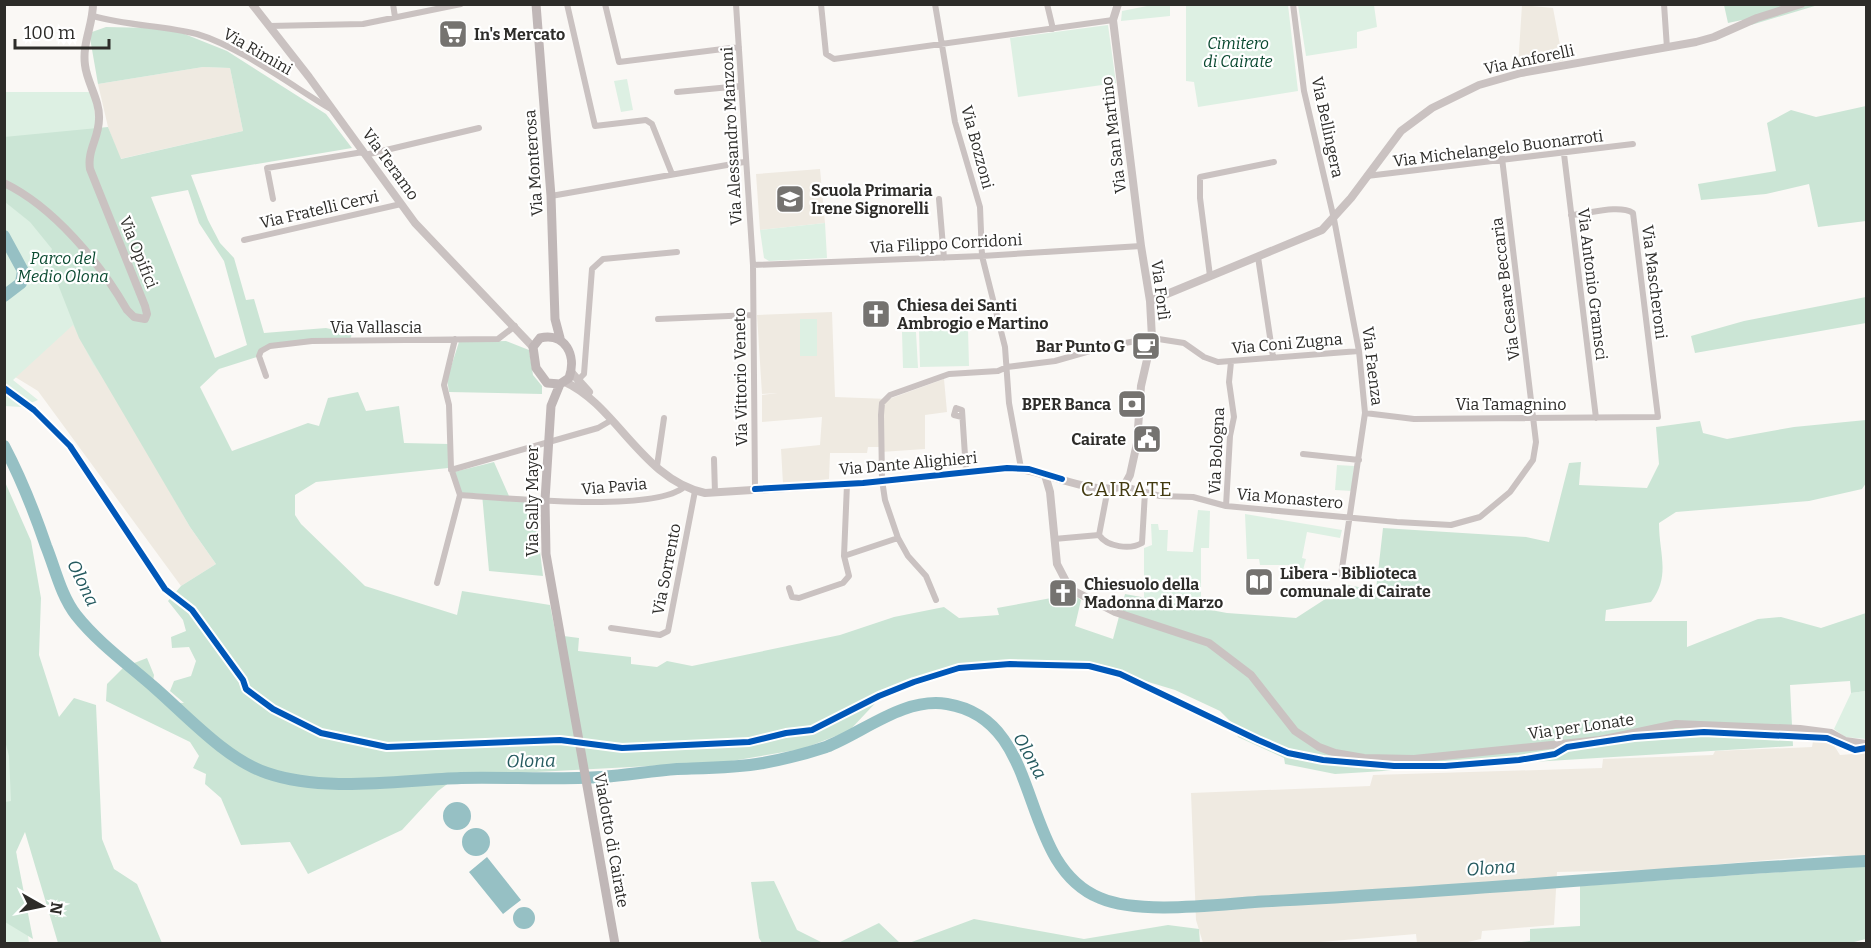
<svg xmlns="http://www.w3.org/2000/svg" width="1871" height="948" font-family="Bitter,serif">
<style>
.built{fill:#efeae1}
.green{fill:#ddf0e3}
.forest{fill:#cbe5d5;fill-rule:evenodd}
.water{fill:#96c0c4}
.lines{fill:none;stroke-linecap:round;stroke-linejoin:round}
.river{stroke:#96c0c4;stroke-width:12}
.minor{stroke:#cac2c1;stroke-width:6}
.tertiary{stroke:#cac2c1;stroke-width:8}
.secondary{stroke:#c0b7b7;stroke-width:9}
.cycleway-casing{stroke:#fff;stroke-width:10}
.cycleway{stroke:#0057b8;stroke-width:6}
.labels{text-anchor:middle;stroke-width:4.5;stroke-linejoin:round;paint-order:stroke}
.poi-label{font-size:16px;font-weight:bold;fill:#2d2c29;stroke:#fff;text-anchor:start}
.park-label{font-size:16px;font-style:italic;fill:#0a4930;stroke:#fff}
.street-label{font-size:16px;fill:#2d2c29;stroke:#fff}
.water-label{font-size:18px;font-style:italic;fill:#255a5f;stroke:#fff}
.quarter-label{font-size:20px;letter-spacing:1.5px;fill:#423a10;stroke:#fff}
</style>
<rect width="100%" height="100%" fill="#faf8f5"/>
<path class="built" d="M1522,5L1553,8L1563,61L1518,67Z
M203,67L230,68L243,131L120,159L108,127L98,84Z
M820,169L825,223L760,230L756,174Z
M4,202L190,527L216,564L181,586L38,391L7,372Z
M832,312L835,397L889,399L944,379L947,412L925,415V449L881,452V447H868L867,453H830L829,479L783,484L781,449L820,445L822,417L762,422V395L777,393L762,394L757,315Z
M1813,741L1833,744L1840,755L1866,753V858L1828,855L1687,867V869L1557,872L1554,925L1482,931L1481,939L1463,943H1417L1416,934L1297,944L1203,943L1196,920L1191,793L1370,786L1373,775L1602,768L1603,759L1713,755L1715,751L1812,747Z"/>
<path class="green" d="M1157,4L1170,5V16L1121,21L1122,11Z
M1186,5H1288L1298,91L1198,107L1194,82L1186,81Z
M1298,5H1374L1377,27L1357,32V48L1306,56Z
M1108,25L1116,83L1018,97L1010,38Z
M627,79L633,110L621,112L614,81Z
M4,92H92L94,99L109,386L93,364L73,325L13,380L38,400L21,407L5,406Z
M825,223L827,258L769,261L764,258L760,230Z
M800,319H817V356H800Z
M968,329L969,366L920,367L919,331Z
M902,332H916L918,368H903Z
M1337,465L1354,466L1352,491L1335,490Z
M1198,510L1210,511L1209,548H1201V604L1144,599V548L1152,545L1151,524H1158L1159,530H1168L1167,551L1193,552Z
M1245,514L1342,530L1340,538L1307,532L1302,558L1306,559L1303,570L1300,569L1299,565H1260L1259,559H1247Z
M1866,691V739L1845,737L1834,729L1851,693Z
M4,713L11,732L14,837L29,943H5Z"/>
<path class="forest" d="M1724,5H1818L1751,25L1742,20L1728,23Z
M106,27L152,28L182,33L227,51L326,114L352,148L191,175L208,220L220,243L234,258L246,300L254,299L264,333L326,328L352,334L350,340L269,344L257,357L219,369L200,387L232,451L308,423L319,426L328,398L358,392L366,411L399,406L404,443L449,444L448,468L316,482L295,495V515L301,524L365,586L457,615L462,591L550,605L556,635L579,638L578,651L631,657V664L657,667L667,661L692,666L840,635L894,617L944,607L959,618L999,615L997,608L1073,594L1081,600L1075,626L1113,639L1125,594L1227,613L1296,618L1347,585L1376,590L1383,528L1526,537L1549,542L1569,463L1581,462L1579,485L1647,488L1659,464L1656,427L1700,421L1703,433L1727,439L1794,427L1866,420V483L1862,489L1809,501L1676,512L1659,523C1659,554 1671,575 1651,602L1606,610L1605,621H1687V647L1758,619L1781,617L1821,628L1866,613V691L1851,693L1850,681L1790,685L1793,746L1335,774L1285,764L1284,758L1238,737L1232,723L1220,711L1175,690L1082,662H1022L948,669L919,676L882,696L849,731L802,749L726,762L458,776L438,791L402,830L308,874L290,842L241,845L221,798L205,784L206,774L193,768L199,756L190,742L106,701L107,684L124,667L147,658L154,675L152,688L166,702L184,703L170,691L174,681L191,676L196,661L189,647L172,648L171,637L186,631L183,620L168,601L181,586L216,564L190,527L79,338L48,259L52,249L30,222L5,202L4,137L108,127L121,159L243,131L230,68L203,67L98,84L90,38L92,32ZM188,190L199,223L224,261L247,345L215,358L151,197Z
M1866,106V221L1818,227L1809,184L1766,194L1701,200L1698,184L1776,171L1767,123L1791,110L1816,117Z
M1866,297V323L1695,353L1691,336L1744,321Z
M506,341L529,350L533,375L542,386V394L449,392L447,379L459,342Z
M494,462L509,496L541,498L538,535L543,576L489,571L482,494L461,493L454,472Z
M5,482L31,541L41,598L39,655L59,717L74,698L96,705L102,839L114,869L137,884L162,943H58L25,832L16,852L33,939L5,922V802L11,801L9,756L4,737Z
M1866,866V939L1850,943H1512L1530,941V929L1580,926V886Z
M774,881L797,930L823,943H762L759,938L751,882Z
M974,919L1084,939L1168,925L1199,929L1200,943H909Z
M879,923L900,943H838Z"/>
<path class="water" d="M443 816a14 14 0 1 1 28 0a14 14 0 1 1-28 0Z
M462 842a14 14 0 1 1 28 0a14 14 0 1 1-28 0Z
M487,857L521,900L503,914L469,872Z
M513 918a11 11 0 1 1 22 0a11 11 0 1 1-22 0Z"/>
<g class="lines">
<path class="river" d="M4,236L23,271L21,283L4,296
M4,446C21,478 34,511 46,546C55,568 61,596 76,615C98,643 129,665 155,688C187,716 227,760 267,773C325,793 400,780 461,778C508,777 555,780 602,777C627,775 652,771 677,769C706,768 735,768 763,763C785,759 805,754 826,747C864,732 904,697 947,704C1047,720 1015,863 1100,898C1142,916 1226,903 1272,901C1470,891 1668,872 1866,861"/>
<path class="minor" d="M393,4L395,17
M567,4L595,126L646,120L652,124L672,174
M605,4L619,62L739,47
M736,4L753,265L755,489
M821,4L826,54L834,59L1113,20
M935,4L955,122L980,207L982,256L1005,347L1009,403L1021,468
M1047,4L1053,29
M1293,4L1304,91L1334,219L1359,351L1365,413L1341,575
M1664,4L1667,48
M93,16C127,26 163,25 197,34C238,46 291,85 329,108
M269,26L363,24L461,4
M677,92L741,86
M1564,154L1596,418
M365,155L479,128
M1367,176L1633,144
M551,196L744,162
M273,199L267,168L363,152
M939,199L944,258
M244,240L401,204
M1258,257L1273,357
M753,265L982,256L1141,246
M1210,276L1200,198V177L1274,162
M658,319L752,315
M266,376L259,356L261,351L270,346L312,341L498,339L515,326
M579,379L584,374L592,269L603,259L677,252
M1365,413L1414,419L1658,417L1633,213C1619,204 1588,214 1571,215
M962,417L954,415L956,408L962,410L966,471
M1303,454L1359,460
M714,459L715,493
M657,466L664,418
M451,470L598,428L610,421
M847,484L844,556L898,538
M1124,486L1160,496L1193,497L1226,506L1397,522L1451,525L1480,517L1510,492L1533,460L1536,442L1502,158
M460,495C503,498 654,513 684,487
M1226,506L1230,436L1234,417L1229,382L1231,362
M1099,535C1107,547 1130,550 1142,543L1145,492
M1099,535L1108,488
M1054,539L1099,535
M437,583L460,495L451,468L449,405L444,385L455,339
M789,588L792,597L799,598L843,583L849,576L844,556
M936,600L926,576L908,556L898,538L885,500L882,480L881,415L882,403L890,395L949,374L998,371L1007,367L1055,361L1104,347L1152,338L1184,343L1204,357L1218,362L1359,351
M611,628L660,635L668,631L695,491"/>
<path class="tertiary" d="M252,4L309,77L415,223L533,347
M4,183C54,207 100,263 127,310L134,317L145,319L147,314L145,306L90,169C87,150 99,138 99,119C100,100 87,83 85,65C82,43 93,25 93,4
M1150,301L1322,230L1351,198L1401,131L1432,108L1479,85L1521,73L1696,42L1714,37L1757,18L1801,4
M571,372L589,392
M565,382C616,405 643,480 705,493L863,483L1007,468C1043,468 1089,497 1124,486L1130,475L1137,443L1141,386L1152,338L1150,301L1141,246L1113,20L1118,4
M1045,475L1050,492L1057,564L1070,589L1115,612L1209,643L1251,675L1295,731L1319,747L1335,753L1364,758L1414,759L1600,740L1676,724L1800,729L1831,733L1845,741L1866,744"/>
<path class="secondary" d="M536,4L551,196L555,319L560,338
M560,384L547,383L536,368L533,347L540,338C565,332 577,355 569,378L560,384L551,406L545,500L546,554L615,944"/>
<g class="cycleway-casing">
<path id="cycleway" d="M4,388L34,410L70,446L165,589L192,610L243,680L246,689L273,709L321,733L387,747L560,740L622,748L749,742L786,733L812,730L879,696L914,682L959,668L1010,664L1089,666L1120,674L1258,740L1288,753L1323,760L1394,766H1445L1519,760L1555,754L1567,747L1634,737L1704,732L1827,738L1855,750L1866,748
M755,489L863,483L1007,468L1029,469L1062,479"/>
</g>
<use href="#cycleway" class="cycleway"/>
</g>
<defs>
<g id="supermarket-square" transform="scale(1.5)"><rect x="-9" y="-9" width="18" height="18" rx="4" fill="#757370" stroke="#fff"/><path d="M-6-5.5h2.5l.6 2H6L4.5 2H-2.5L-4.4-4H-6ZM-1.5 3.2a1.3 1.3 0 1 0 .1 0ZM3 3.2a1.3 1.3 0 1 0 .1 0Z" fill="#fff"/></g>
<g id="school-square" transform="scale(1.5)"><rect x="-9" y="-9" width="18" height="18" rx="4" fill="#757370" stroke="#fff"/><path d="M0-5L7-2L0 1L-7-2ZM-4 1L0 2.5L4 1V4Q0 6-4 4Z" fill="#fff"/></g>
<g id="church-square" transform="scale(1.5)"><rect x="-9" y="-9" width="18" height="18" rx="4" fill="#757370" stroke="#fff"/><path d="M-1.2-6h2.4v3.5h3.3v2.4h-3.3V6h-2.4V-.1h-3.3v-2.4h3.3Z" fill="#fff"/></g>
<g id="cafe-square" transform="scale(1.5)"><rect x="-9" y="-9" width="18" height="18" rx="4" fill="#757370" stroke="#fff"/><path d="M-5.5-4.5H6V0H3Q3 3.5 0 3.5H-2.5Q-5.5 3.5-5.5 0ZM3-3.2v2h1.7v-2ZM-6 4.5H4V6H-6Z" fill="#fff"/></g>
<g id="bank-square" transform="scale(1.5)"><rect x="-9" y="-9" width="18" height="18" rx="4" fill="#757370" stroke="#fff"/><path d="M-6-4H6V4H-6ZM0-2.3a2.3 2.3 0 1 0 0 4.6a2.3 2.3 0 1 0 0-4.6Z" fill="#fff"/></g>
<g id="civic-square" transform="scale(1.5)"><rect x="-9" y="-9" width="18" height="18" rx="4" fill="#757370" stroke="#fff"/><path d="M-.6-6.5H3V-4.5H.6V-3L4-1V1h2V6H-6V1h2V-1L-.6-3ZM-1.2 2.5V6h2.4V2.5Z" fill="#fff"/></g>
<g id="library-square" transform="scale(1.5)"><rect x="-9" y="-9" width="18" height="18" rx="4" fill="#757370" stroke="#fff"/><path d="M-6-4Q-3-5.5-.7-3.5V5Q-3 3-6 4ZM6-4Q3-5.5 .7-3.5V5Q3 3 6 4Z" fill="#fff"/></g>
</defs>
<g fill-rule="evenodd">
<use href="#supermarket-square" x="453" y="34"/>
<use href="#school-square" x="790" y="199"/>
<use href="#church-square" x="876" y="314"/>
<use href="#cafe-square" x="1146" y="346"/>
<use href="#bank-square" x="1132" y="404"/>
<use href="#civic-square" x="1147" y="439"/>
<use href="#library-square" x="1259" y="582"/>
<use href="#church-square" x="1063" y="593"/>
</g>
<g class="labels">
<g class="poi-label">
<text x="474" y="40">In's Mercato</text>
<text x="811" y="196">Scuola Primaria<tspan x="811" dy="18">Irene Signorelli</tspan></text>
<text x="897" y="311">Chiesa dei Santi<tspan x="897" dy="18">Ambrogio e Martino</tspan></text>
<text x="1125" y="352" text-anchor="end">Bar Punto G</text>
<text x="1111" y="410" text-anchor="end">BPER Banca</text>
<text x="1126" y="445" text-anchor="end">Cairate</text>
<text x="1280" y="579">Libera - Biblioteca<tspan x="1280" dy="18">comunale di Cairate</tspan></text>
<text x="1084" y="590">Chiesuolo della<tspan x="1084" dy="18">Madonna di Marzo</tspan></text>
</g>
<g class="park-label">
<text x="1238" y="49">Cimitero<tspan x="1238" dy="18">di Cairate</tspan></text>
<text x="63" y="264">Parco del<tspan x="63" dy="18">Medio Olona</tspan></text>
</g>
<g class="street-label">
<text transform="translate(258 51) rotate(30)" y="6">Via Rimini</text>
<text transform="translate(1529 59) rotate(-12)" y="6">Via Anforelli</text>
<text transform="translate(1328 127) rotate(78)" y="6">Via Bellingera</text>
<text transform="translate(1113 135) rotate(-97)" y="6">Via San Martino</text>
<text transform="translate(731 136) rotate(-93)" y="6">Via Alessandro Manzoni</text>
<text transform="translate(978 147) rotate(75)" y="6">Via Bozzoni</text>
<text transform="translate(1498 148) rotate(-7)" y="6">Via Michelangelo Buonarroti</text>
<text transform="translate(533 163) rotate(-94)" y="6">Via Monterosa</text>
<text transform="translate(391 164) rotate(54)" y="6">Via Teramo</text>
<text transform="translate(319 209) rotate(-13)" y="6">Via Fratelli Cervi</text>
<text transform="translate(946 243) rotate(-3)" y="6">Via Filippo Corridoni</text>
<text transform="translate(139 252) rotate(68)" y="6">Via Opifici</text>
<text transform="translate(1655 282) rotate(83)" y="6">Via Mascheroni</text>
<text transform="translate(1593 284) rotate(83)" y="6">Via Antonio Gramsci</text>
<text transform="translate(1505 289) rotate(-97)" y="6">Via Cesare Beccaria</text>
<text transform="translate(1161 290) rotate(83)" y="6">Via Forlì</text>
<text x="376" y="333">Via Vallascia</text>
<text transform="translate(1287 343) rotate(-5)" y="6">Via Coni Zugna</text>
<text transform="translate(1373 366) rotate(83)" y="6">Via Faenza</text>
<text transform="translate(740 377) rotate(-91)" y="6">Via Vittorio Veneto</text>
<text x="1511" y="410">Via Tamagnino</text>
<text transform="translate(1216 451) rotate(-87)" y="6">Via Bologna</text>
<text transform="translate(908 463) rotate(-5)" y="6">Via Dante Alighieri</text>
<text transform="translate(614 486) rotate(-5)" y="6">Via Pavia</text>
<text transform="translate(1290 498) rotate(5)" y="6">Via Monastero</text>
<text transform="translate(532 501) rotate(-90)" y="6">Via Sally Mayer</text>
<text transform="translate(666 569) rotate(-79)" y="6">Via Sorrento</text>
<text transform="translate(1581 726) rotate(-8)" y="6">Via per Lonate</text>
<text transform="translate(612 840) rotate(80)" y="6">Viadotto di Cairate</text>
</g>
<g class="water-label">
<text transform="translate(83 583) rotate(64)" y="6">Olona</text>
<text transform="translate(1030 756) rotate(61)" y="6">Olona</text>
<text transform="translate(531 761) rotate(-1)" y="6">Olona</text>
<text transform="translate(1491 868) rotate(-4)" y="6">Olona</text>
</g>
<g class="quarter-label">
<text x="1127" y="496">CAIRATE</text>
</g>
</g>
<rect width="1871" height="948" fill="none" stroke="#2d2c29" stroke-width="12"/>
<g transform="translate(42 906) rotate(99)" stroke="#ffffff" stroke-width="4.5" paint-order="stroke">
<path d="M0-4.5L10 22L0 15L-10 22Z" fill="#2d2c29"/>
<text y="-9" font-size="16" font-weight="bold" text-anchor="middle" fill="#2d2c29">N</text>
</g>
<path d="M15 39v9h94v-9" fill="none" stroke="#2d2c29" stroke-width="3"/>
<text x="24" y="39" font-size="18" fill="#2d2c29" stroke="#ffffff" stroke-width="4.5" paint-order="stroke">100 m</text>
</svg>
